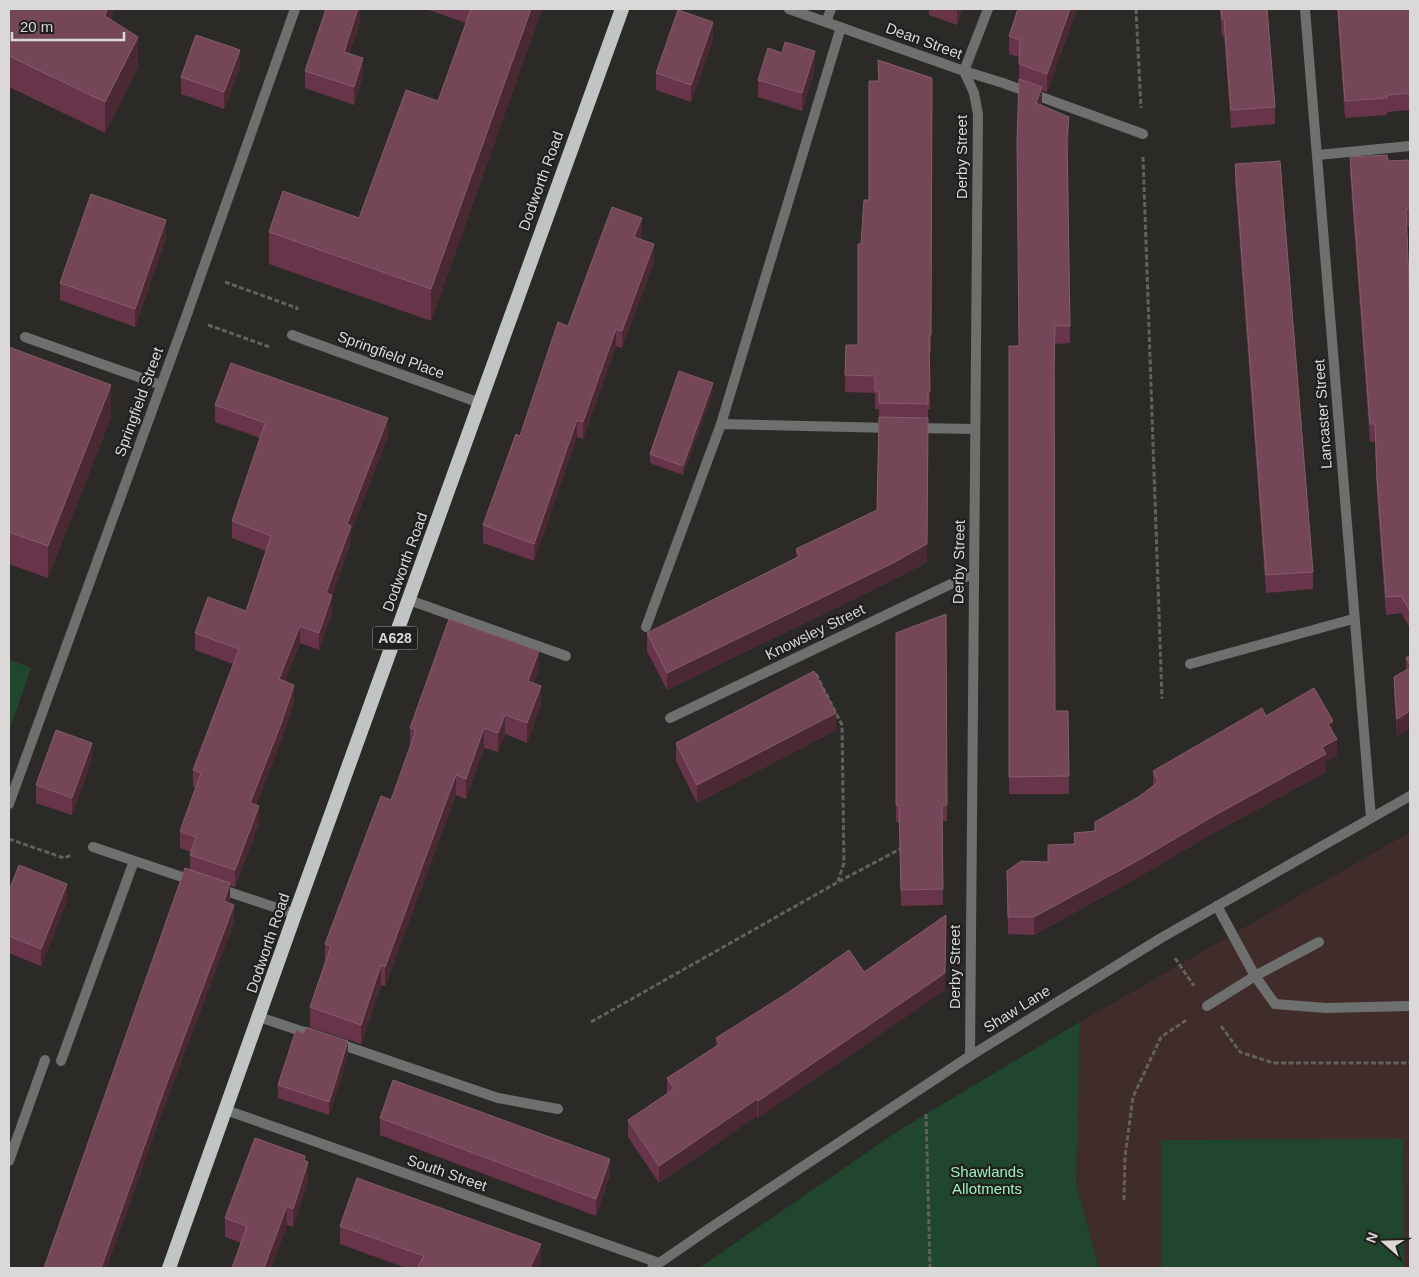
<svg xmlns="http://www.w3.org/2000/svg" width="1419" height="1277" font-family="Arial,sans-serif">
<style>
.education{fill:#402c2a}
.green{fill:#20462e}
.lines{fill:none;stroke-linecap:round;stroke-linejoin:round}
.path{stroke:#62615e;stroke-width:3;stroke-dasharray:5 2.5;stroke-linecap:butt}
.service{stroke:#6e7070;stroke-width:10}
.minor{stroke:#6e7070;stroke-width:10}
.trunk{stroke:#c0c4c5;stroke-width:14}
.wall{fill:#683449}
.shaded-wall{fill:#4a2935}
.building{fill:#744658;stroke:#845d6c}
.labels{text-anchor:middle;stroke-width:4.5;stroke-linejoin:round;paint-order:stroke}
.shield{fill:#21201e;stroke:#a2a2a0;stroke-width:1}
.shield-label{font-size:14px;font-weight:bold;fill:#dad9d7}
.street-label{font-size:15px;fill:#dad9d7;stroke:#21201e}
.park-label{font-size:15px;fill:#9bf1b9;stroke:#21201e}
</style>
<rect width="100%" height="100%" fill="#2b2a27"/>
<path class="education" d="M1410,832V1268H1099L1076,1184L1080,1022Z"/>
<path class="green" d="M9,659L31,668L9,731Z
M1080,1022L1076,1184L1099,1268H699L901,1129Z
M1403,1139L1404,1268H1162L1161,1140Z"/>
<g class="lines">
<path class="path" d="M1136,9L1141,108
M1143,157L1162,699
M225,282L297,308V310
M208,325L270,347
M816,674L842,725L844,863L838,881
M9,839L64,858L71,855
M1175,958L1194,986
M591,1022L838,882L902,848
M1221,1026L1240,1052L1273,1063H1410
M926,1114L930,1268
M1124,1200L1125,1157L1133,1097L1161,1037L1188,1019"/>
<path class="service" d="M826,22L831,9
M964,71L1003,83L1143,134
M292,335L480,403
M25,337L161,385
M721,424L892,428
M914,428L975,429
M409,600L566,656
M646,627L721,424L841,27
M1190,664L1353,619
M93,847L194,881
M217,888L295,914
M1217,906L1255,976L1275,1004L1326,1008L1410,1006
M1207,1006L1255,976L1319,942
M259,1017L316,1036
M337,1043L498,1098L558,1109
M61,1061L134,861
M9,1161L45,1060"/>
<path class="minor" d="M789,9L964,71
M1305,9C1329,278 1347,548 1371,818
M964,71L974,93L978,114L970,1056
M964,71L988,9
M1318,155L1410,146
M670,718L974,573
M9,804L186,317L295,9
M226,1110L659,1263
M652,1268L713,1226L970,1056L1161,938L1410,796"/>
<path class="trunk" d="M169,1268L295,914L622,9"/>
</g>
<path class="wall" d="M9,9H114L111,20L138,67L105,133L9,87Z
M360,9V22L349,54L363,76L354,105L305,88V71Z
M429,9H542L431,321L269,264V232L359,218L438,101L466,23L429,10Z
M929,9H962L957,25L929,15Z
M1077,9L1047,92L1042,90L1041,106L1069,135L1068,153L1070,343L1055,344V711H1068L1069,794H1009V346H1019V57L1009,54V36Z
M1220,9H1267L1275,107V124L1231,128L1224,36L1222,37Z
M1337,9H1410V110L1387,112V115L1345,118Z
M713,40L691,102L656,90V73Z
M878,60L932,78L931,352H929L930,409H928L927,562L891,581L667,690L647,651V633L796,558V549L877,510L879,409H875V393L845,392L846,345H858L861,244L869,200L878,81Z
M240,67L224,109L181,94V77Z
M815,68L802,111L758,97V80Z
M1350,157L1388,161L1410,160V226H1406L1410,306V628L1401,613L1386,615L1377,496L1375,442H1370L1350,174Z
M1235,164L1313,572V589L1266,593L1235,181Z
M642,235L640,239L654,262L622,348L616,346L583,439L577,437L534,561L483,543V525L568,326Z
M166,238L135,327L60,300V283Z
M9,347L111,417L48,578L9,564Z
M713,392L683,475L650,463V454Z
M215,405L388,436L351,532V543L332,595V612L319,650L300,643L285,681L294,702L281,741L256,805L259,823L235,887L230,885V900L229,903L234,922L165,1105L190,869V855L191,852L180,848V831L196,788L193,787V770L233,664L195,650V633L246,611L266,551L232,538V521L260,438L215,422Z
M946,614L947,821H942L943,905L901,906L899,822H896V633Z
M1410,655V729L1397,736L1394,694V677L1406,671V658Z
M539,670L534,683L541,705L527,743L505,734L498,752L484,748L466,799L456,795L385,986L381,985L361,1044L310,1027V1007L325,962V944L391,800L410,748V728Z
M1266,716L1333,733L1337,756L1326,762V772L1210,835L1137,878L1034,935L1008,934L1007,871L1048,862V845L1074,844V833L1095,831L1153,786V771Z
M836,730L697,803L676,761V743Z
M92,760L72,815L36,803V785Z
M9,891L67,901L41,966L9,953Z
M864,972L945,990L758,1118L757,1116L659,1183L628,1137V1120L667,1094V1078L716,1046V1038Z
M304,1033L348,1055L329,1115L278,1098V1085Z
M380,1118L610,1176L596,1216L380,1135Z
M305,1160L308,1180L293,1227L287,1225L271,1268H232L241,1243L225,1237V1218Z
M340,1226L541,1262L538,1268H406L340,1244Z"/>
<path class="shaded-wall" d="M107,9H114L105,47V16Z
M358,9H360V22L344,69V52Z
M531,9H542L431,321V289Z
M957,9H962L957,25Z
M1070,9H1077L1047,92V74Z
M713,22V40L691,102V85Z
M138,37V67L105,133V102Z
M240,50V67L224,109V92Z
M815,51V68L802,111V93Z
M363,58V76L354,105V87Z
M1042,87V104L1036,121V103Z
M1069,117V135L1067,156V139Z
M642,218V235L634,255V237Z
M166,220V238L135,327V309Z
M654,244V262L622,348V331Z
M616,329V346L583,439V422Z
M713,383V392L683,475V466Z
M111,385V417L48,578V546Z
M388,418V436L351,532V543L326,610V593L347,524Z
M928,418L927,562L891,581L667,690V673L891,564Z
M577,420V437L534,561V544Z
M332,595V612L319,650V633Z
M300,626V643L279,696V679Z
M539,651V670L528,701V681Z
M294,685V702L281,741L250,820V803Z
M541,686V705L527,743V723Z
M1410,711V729L1397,736V719Z
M836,713V730L697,803V785Z
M505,715V734L498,752V733Z
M1333,721V738L1328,724Z
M484,728V748L466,799V779Z
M1337,739V756L1326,762V772L1210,835L1137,878L1034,935V917Z
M92,743V760L72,815V798Z
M456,775V795L385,986V967Z
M259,806V823L235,887V870Z
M230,883V900L224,918V901Z
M67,884V901L41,966V949Z
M234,905V922L165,1105L107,1268H101L165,1088Z
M946,915L945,990L758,1118V1101Z
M381,965V985L361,1044V1025Z
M348,1041V1055L329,1115V1102Z
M757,1099V1116L659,1183V1166Z
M305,1156V1172L308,1162V1180L293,1227V1209Z
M610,1159V1176L596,1216V1199Z
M287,1206V1225L271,1268H264Z
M541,1244V1262L538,1268H530Z"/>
<path class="building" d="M9,9H107L105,16L138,37L105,102L9,56Z
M326,9H358L344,52L363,58L354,87L305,71Z
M471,9H531L431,289L269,232L283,191L359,218L406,90L438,101Z
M1018,9H1070L1047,74L1019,64L1020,40L1009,36Z
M1221,9H1267L1275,107L1231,110L1224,19H1222Z
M1338,9H1410V93L1387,95V98L1345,101Z
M678,10L713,22L691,85L656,73Z
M196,35L240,50L224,92L181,77Z
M785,42L815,51L802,93L758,80L768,48L782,53Z
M878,60L932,78L931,335H929L930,392H928V404L879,403V391H875V376L845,375L846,345H858V244H861L864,200H869V81H879Z
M1019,79L1042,87L1036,103L1069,117L1067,139L1070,326H1055L1054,367L1055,711H1068L1069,776L1009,777V346H1019L1017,140Z
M1387,155L1388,161L1410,160V208L1406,209L1410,306V611L1401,596L1386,597L1377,479L1375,424H1370L1350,157Z
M1280,161L1313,572L1266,575L1235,164Z
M91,194L166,220L135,309L60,283Z
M612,207L642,218L634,237L654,244L622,331L616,329L583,422L577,420L534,544L483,525L516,434L520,436L558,322L568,326Z
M9,347L111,385L48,546L9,532Z
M231,363L388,418L347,524L351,526L326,593L332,595L319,633L300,626L279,679L294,685L281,724L250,803L259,806L235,870L190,855L196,837L180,831L201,773L193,770L239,649L195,633L208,597L246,611L271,536L232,521L265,423L215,405Z
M679,371L713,383L683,466L650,454Z
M879,417L928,418L927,544L891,564L667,673L647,633L800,556L796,549L877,510Z
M946,614L947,805H942L943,889L901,890L899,805H896V633Z
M449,619L539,651L528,681L541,686L527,723L505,715L498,733L484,728L466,779L456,775L385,967L381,965L361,1025L310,1007L331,946L325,944L381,796L391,800L416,730L410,728Z
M1410,655V665L1406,658Z
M1410,668V711L1397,719L1394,677Z
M814,671L836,713L697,785L676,743Z
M1314,688L1333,721L1328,724L1337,739L1322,747L1326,754L1210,818L1137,861L1034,917H1008L1007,871L1021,861L1048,862V845L1075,844L1074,833L1095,831V822L1140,796L1158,782L1153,771L1262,708L1266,716Z
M56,730L92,743L72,798L36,785Z
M19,865L67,884L41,949L9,936V891Z
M185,868L230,883L224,901L234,905L165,1088L101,1268H44Z
M946,915L945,973L758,1101L757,1099L659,1166L628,1120L674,1089L667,1078L720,1044L716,1038L789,992L849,950L864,972Z
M306,1027L348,1041L329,1102L278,1085L296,1030L304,1033Z
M393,1080L610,1159L596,1199L380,1118Z
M255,1138L305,1156L304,1160L308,1162L293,1209L287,1206L264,1268H232L247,1226L225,1218Z
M357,1178L541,1244L530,1268H417L424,1256L340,1226Z"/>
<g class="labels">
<rect class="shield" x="372.5" y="626.5" width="45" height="23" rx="4"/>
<g class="shield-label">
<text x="395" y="643">A628</text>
</g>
<g class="street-label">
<text transform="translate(924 41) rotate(20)" y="5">Dean Street</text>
<text transform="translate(962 157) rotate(-90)" y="5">Derby Street</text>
<text transform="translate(541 181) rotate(-70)" y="5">Dodworth Road</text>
<text transform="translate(391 355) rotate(20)" y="5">Springfield Place</text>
<text transform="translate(139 402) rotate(-70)" y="5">Springfield Street</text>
<text transform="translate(1323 414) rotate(-94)" y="5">Lancaster Street</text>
<text transform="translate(405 562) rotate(-70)" y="5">Dodworth Road</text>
<text transform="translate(959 562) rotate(-89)" y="5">Derby Street</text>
<text transform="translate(815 632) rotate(-26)" y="5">Knowsley Street</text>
<text transform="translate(268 943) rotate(-71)" y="5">Dodworth Road</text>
<text transform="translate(955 967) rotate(-90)" y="5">Derby Street</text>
<text transform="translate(1017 1009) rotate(-32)" y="5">Shaw Lane</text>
<text transform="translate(447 1173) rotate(19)" y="5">South Street</text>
</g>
<g class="park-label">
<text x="987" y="1177">Shawlands<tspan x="987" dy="17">Allotments</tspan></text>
</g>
</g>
<rect width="1419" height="1277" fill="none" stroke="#dad9d7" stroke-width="20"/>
<g transform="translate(1384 1242) rotate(290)" stroke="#21201e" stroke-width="4" paint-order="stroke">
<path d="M0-4L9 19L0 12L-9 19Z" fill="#dad9d7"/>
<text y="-8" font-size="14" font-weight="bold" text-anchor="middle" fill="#dad9d7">N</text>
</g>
<path d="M12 32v8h112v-8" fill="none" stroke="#dad9d7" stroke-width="2.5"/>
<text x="20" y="32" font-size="15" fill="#dad9d7" stroke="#21201e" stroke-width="4" paint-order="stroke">20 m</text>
</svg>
